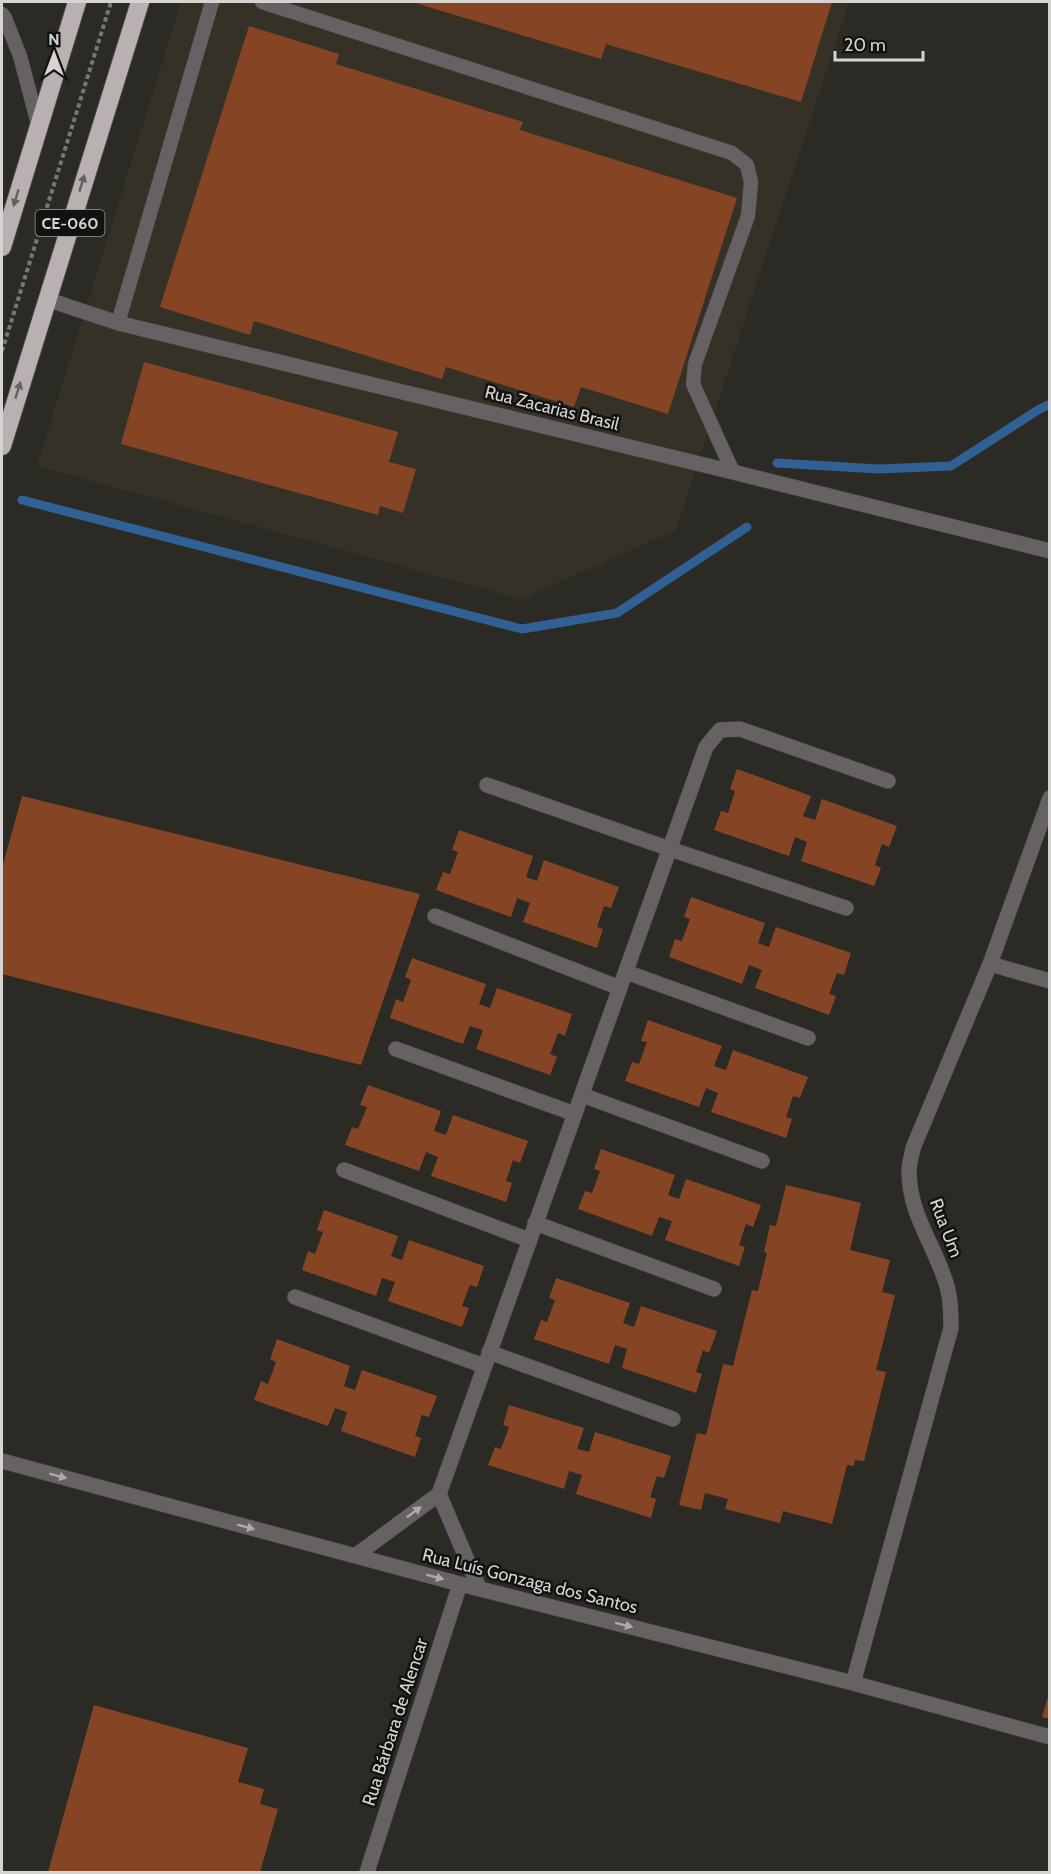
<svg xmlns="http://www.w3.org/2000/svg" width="1051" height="1874" font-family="Cabin,sans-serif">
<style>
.built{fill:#363126}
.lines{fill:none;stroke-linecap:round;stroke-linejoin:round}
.stream{stroke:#306094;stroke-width:9}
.building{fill:#854524}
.lane-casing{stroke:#474540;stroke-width:15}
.street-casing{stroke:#474540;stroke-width:16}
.highway-casing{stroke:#474540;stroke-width:20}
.path{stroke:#777671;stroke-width:4;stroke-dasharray:4.5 3;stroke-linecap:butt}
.lane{stroke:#666263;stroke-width:14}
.street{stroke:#666263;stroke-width:15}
.highway{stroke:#b9b0b2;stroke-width:18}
.oneway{fill:#666161}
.oneway2{fill:#aeacaa}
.labels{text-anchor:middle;stroke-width:5;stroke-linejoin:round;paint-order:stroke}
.shield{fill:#131210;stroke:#9b9a96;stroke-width:1.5}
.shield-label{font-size:16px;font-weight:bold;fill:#d5d4d0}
.street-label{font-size:18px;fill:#d5d4d0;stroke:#131210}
</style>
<rect width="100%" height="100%" fill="#2c2a24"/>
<path class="built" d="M181,2H849L676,530L521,599L37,466Z"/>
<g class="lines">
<path class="stream" d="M777,463L879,469L951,466L1038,410L1050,404
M22,500L522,629L617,613L747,527"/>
</g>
<path class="building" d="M412,2H832L801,102L606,44L601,59Z
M249,26L339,54L336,64L523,122L520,130L737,198L668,414L581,387L574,407L446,367L442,379L254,321L250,335L160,307Z
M144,362L398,432L389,462L416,469L403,513L380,506L378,515L121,444Z
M737,769L811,796L803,816L815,820L822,799L897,826L889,847L882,844L875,865L881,868L874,886L801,861L807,842L795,837L789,856L714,830L721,811L728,813L735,791L730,789Z
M22,796L420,894L361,1065L2,974V868Z
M459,830L533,856L526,877L537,881L544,860L619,887L611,908L604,906L597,927L603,929L597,948L523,922L530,903L517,898L511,917L436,890L443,872L450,874L458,852L452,850Z
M691,897L765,923L758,943L769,947L776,927L851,953L844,975L837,973L829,994L836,996L829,1015L755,988L762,970L749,965L742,984L669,957L675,939L682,941L690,919L684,917Z
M412,958L486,984L479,1004L490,1008L497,988L572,1014L565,1036L558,1033L550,1054L557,1057L550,1075L476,1049L483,1030L470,1026L463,1044L390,1018L396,999L403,1002L411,980L405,977Z
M648,1020L722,1046L714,1066L726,1070L733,1050L808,1077L800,1098L793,1096L786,1117L792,1119L786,1138L711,1112L718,1093L706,1088L699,1107L625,1081L632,1062L639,1064L647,1042L641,1041Z
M368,1085L441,1111L434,1131L446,1135L453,1115L528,1141L520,1163L513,1160L506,1181L512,1183L506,1202L431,1176L438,1157L426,1152L419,1171L345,1145L352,1127L358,1129L367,1107L360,1105Z
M601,1149L675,1175L668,1195L679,1199L686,1179L761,1205L753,1227L746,1224L739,1245L745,1247L739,1266L665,1240L672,1221L659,1217L652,1236L578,1209L585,1191L592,1193L600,1171L594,1169Z
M786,1185L861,1203L850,1250L890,1260L882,1292L895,1295L876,1370L886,1372L864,1461L855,1460L854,1466L847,1465L832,1524L783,1511L780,1523L725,1509L728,1499L705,1493L701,1510L679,1505L697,1433L706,1435L723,1364L733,1366L752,1290L758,1291L767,1253L764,1252L770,1225L776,1226Z
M324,1210L398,1236L391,1256L402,1260L409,1240L484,1266L477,1287L470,1285L462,1306L469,1308L462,1327L388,1301L395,1282L382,1278L376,1296L302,1270L308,1251L315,1254L323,1232L317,1230Z
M556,1278L630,1303L623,1323L634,1327L641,1306L717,1331L709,1353L703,1350L696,1372L702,1374L696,1393L622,1368L627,1349L615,1345L609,1364L534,1339L541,1320L547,1322L555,1300L549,1298Z
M277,1339L350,1366L344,1386L355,1390L362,1370L437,1396L429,1417L422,1415L415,1436L421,1438L415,1457L341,1431L347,1412L335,1408L328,1426L254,1400L261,1381L268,1384L276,1362L270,1359Z
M509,1405L584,1428L577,1449L589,1452L595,1432L671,1456L664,1478L657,1476L650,1497L656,1499L651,1518L576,1494L582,1475L569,1471L564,1489L488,1465L495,1447L501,1449L509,1427L503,1425Z
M1049,1693H1050V1719L1042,1717Z
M94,1705L248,1748L238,1782L264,1789L260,1804L278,1809L260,1872H48Z"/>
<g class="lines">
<g class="lane-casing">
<path id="lane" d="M262,2L732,153L747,165L751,182L748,216L695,364L693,384L733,472
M2,14L5,18L20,56L38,124
M118,323L212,2"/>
</g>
<g class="street-casing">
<path id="street" d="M46,299L118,323L733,472L1050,551
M487,785L670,849L846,908
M435,916L620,988
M990,964L1050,981
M626,972L808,1038
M396,1049L575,1114
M582,1095L762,1161
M344,1170L529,1240
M535,1223L714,1289
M295,1297L484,1366
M489,1352L673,1419
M2,1461L460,1584L853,1683L1050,1737
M439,1494L479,1588
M355,1556L439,1494L706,747L720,730L740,729L888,781
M853,1683L951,1328C951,1315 951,1303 948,1290C938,1249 909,1217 909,1171C909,1163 912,1155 913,1148L990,964L1050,798
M367,1872L460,1584"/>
</g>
<g class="highway-casing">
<path id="highway" d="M2,247L77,2
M2,446L140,2"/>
</g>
<path class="path" d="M2,351L111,2"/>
<use href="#lane" class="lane"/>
<use href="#street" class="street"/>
<use href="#highway" class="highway"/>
</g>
<defs><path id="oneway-solid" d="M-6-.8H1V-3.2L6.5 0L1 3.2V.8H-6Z" transform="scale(1.5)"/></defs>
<g class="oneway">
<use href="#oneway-solid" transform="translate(82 183) rotate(-73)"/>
<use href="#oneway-solid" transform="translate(16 198) rotate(107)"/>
<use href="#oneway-solid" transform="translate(18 390) rotate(-73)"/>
</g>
<g class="oneway2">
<use href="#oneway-solid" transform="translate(58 1476) rotate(15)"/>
<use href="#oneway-solid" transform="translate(414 1512) rotate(-37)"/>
<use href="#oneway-solid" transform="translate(246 1527) rotate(15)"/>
<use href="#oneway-solid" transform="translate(435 1577) rotate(15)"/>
<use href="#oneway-solid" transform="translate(624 1625) rotate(14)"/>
</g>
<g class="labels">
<rect class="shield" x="35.5" y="210" width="69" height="26" rx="4.5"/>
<g class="shield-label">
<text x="70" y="229">CE-060</text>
</g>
<g class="street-label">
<text transform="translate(552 408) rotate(14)" y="6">Rua Zacarias Brasil</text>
<text transform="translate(946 1228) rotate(69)" y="6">Rua Um</text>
<text transform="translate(530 1581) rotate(14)" y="6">Rua Luís Gonzaga dos Santos</text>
<text transform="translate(395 1722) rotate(-72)" y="6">Rua Bárbara de Alencar</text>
</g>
</g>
<rect width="1051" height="1874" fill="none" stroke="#d5d4d0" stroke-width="6"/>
<g transform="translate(54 54)" stroke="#131210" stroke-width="4.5" paint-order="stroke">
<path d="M0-4.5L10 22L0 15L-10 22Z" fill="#d5d4d0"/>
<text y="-9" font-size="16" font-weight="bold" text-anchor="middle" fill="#d5d4d0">N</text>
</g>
<path d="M835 51v9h88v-9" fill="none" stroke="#d5d4d0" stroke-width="3"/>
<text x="844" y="51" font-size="18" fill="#d5d4d0" stroke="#131210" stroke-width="4.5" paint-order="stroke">20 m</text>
</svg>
